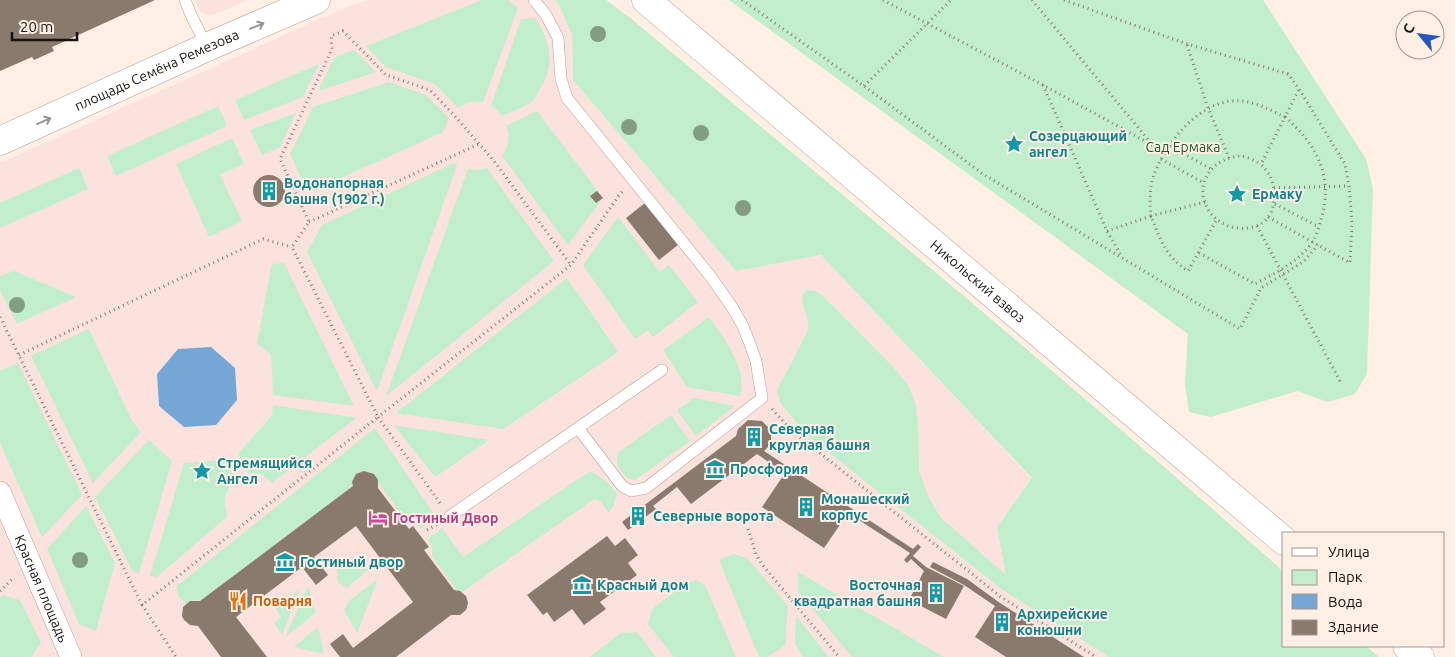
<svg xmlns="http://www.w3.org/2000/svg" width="1455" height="657" font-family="Ubuntu,sans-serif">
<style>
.commercial{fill:#fce2dd}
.green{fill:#c1eecc}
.water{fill:#74a7d5}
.building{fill:#8a796d}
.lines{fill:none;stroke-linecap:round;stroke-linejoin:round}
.lane-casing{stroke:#b09f92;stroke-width:12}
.street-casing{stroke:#b09f92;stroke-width:22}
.secondary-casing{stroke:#b09f92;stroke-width:29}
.primary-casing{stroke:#b09f92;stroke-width:29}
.path{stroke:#867b73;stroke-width:3;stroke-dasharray:1 4;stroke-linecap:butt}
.lane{stroke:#fff;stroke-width:11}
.street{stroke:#fff;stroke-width:21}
.secondary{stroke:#fff;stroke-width:28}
.primary{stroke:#fff;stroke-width:28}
.tree{fill:#819e83}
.oneway{stroke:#989593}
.labels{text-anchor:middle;stroke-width:4;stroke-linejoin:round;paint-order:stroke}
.street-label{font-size:14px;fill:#19130e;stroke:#ffefe4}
.culture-label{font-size:14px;font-weight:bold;fill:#0d838f;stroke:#ffefe4;text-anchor:start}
.park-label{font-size:14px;fill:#1a5c33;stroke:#ffefe4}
.hotel-label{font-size:14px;font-weight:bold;fill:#b23c85;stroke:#ffefe4;text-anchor:start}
.food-label{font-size:14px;font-weight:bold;fill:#c56008;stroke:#ffefe4;text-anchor:start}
</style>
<rect width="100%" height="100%" fill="#ffefe4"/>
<path class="commercial" d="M195,0H248L210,16L200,11Z
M369,0H554L559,5L572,35L573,80L736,271L821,255L1032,479L997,527L1127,657H0V163L322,18L349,6Z"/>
<path class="green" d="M482,0H508L518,8L483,102H469L458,108L435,84L386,67L366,46Z
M554,0H606L629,17C849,200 1070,382 1284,572V646H1366L1379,657H1109L1003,590L808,436L780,403L777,390L807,333C811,317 802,311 802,295L807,290L815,291L822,295L894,368L908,385L915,402L918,424L919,471L928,496L941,518L1006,575L997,527L1032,478L821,255L736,271L573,80L572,35L559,5Z
M729,0H1263L1366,159L1373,189L1367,374L1355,394L1328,402L1297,391L1211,417L1189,412L1185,384L1188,334Z
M535,18C551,42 556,65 539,90C537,94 534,100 530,103C522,108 511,112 502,116L497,110L491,106L521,19Z
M354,50L376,72L318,91L334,58Z
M319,64L303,97L244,120L235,100Z
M389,82L426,95L449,118L443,132L308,193L290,154L313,107Z
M218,106L227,126L116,176L107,156Z
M537,111L603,198L568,245L502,156C508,146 511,137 506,126Z
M296,113L280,147L262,155L250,130Z
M232,138L244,164L220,175L242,221L209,237L176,164Z
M454,163L457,165L377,391L307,252L322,225Z
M79,168L88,189L0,228V203Z
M487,168L554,261L386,396L468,169L477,170Z
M618,217L660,272L669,265L698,302L653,337L648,330L635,339L583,265Z
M284,263L354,406L273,395L271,355L257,343L272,264Z
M14,271L76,297L17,324L0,291V276Z
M567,278L618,352L503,429L396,413Z
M709,317C724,338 748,368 740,396L687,387L663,350Z
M89,329L132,421L141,432L93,483L31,356Z
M18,363L82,495L42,537L0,443V371Z
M694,398L735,406L696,436L677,410Z
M273,405L356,418L272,483L262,474L248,473L238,454L272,415Z
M671,415L690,441L635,480C623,479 612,462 619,452Z
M394,425L489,440L435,477Z
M375,428L437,518L420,528L414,523H408L379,484L374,474C363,468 353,473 353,486L200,601L194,600L186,604L178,595L177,586Z
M149,440L172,461L139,573L133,572L95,497Z
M226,460L235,480C225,492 222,501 228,516L157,577L150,576L184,463Z
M590,471L605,480L617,493L614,504L609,513L600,501L594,499L462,592L457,590L432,556V547L428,539L442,528L463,557Z
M86,506L115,563L96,631L79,624L47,549Z
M733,554L747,558L788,606L785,645L767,657H759L719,560Z
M337,565L371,567L347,588L338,582Z
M798,572L944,657H852L798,591Z
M378,579L357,633L344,610L350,600Z
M696,580L705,585L736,657H674L648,624L652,609L686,583Z
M308,586L316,613L285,637Z
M300,589L282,635L274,623L281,617L276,609Z
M3,595L20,600L41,643L31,657H0V598Z
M796,616L829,657H803L795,644Z
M318,627L324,654L294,647Z
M637,632L656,657H589L621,633Z"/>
<path class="water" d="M211,347L235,368L237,400L216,425L184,427L159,406L157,374L178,349Z"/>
<path class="building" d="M0,0H155L52,47L54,51L34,60L32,57L0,71Z
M253 191a16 16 0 1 1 32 0a16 16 0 1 1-32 0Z
M597,191L603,198L596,203L590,196Z
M645,203L678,245L659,260L626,218Z
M748,420L762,421L769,428L771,431V441L770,445L764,451L913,549L918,544L921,547L913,556L926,567L964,586L946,619L909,600L924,571L911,559L907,563L904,560L910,553L848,513L824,548L762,507L785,473L757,454L691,504L677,487L653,506L656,509L628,530L622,522L736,436L738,429Z
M364,471L374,474L378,480V488L409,529L413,526L429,547L424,550L454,590L460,591L466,596L468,603L466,610L460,615H451L396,657H340L330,644L343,634L353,648L413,602L356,526L314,557L328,575L316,585L302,567L236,617L267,657H221L198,626L190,625L184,620L182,616L183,607L190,601H200L353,486L352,482L356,474Z
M607,536L615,546L625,538L638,555L628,563L637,575L600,602L606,609L584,625L572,609L554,622L547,612L543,615L527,595Z
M933,562L967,579L1000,603L1084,657H1006L975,637L995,606L964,585L930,567Z"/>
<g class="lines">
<g class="lane-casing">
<path id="lane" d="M185,0L191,15L207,47
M534,0L546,15L558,38L561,79L567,98L711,277L732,307L743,326L750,344L756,361L762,398L646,488L631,491L622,486L578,428
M450,516L662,370"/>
</g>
<g class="street-casing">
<g id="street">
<path id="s1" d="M0,492L71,657"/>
</g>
</g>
<g class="secondary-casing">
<g id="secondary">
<path id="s2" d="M646,0L1284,541"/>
<path d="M1407,646L1420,657"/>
</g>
</g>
<g class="primary-casing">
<g id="primary">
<path id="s3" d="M0,141L207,47L316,0"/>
</g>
</g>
<path class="path" d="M742,0L864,86L983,174L1240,329L1261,288L1303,262L1318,245
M883,0L1043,85L1165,152
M1032,0L1151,143
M1064,0L1187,44L1288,74L1299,89L1345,164L1349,186L1352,222L1350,263L1268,217
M1187,45L1208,108L1229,158
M1043,85L1107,231L1122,257
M864,86L951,0
M1170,146L1211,169
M1161,159L1204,183
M1274,188L1349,186
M1205,202L1151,216C1150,203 1149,191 1153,178C1163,146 1196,105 1231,101C1252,99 1267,109 1285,117L1261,164C1264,168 1268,172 1270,176C1278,193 1276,219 1256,226C1230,235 1202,217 1203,189C1204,170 1222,157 1240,156C1247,156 1255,161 1261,164
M1275,204L1319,227
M309,222L479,144
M1257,226L1341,383
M1107,231L1151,216C1161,241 1165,256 1188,271L1216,221
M1199,253L1255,284C1275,273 1297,263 1311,244C1316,238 1319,227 1321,219C1334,178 1317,144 1285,117L1299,89
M0,317L142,605L378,417L292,247L309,222L280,159L332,49L331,36L343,31L386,75L430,90L453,114L494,161L571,265
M19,355L263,239L292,247
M772,409L792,431L1001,597L1096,657
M440,503L378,417L571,265L619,195L623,191
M748,529L756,554L761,563L839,657
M427,530L438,524
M0,591L13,578
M142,605L176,657"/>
<use href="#lane" class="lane"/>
<use href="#street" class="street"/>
<use href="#secondary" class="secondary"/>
<use href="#primary" class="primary"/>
</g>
<g class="tree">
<circle cx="598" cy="34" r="8"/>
<circle cx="629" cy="127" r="8"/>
<circle cx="701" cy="133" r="8"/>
<circle cx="743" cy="208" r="8"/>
<circle cx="17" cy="305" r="8"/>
<circle cx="80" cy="560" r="8"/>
</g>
<defs><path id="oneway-shaft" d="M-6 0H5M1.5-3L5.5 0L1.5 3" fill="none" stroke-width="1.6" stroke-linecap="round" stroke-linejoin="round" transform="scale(1.25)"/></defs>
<g class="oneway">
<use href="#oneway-shaft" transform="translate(257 26) rotate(-23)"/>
<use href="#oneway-shaft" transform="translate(44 121) rotate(-24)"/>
</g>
<defs>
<g id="sight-bare" transform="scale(1.5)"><path d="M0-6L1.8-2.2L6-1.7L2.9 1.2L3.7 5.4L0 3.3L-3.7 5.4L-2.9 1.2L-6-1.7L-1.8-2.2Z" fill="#0f9aa8" stroke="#ffefe4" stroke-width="2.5" paint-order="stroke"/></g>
<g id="building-bare" transform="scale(1.5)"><path d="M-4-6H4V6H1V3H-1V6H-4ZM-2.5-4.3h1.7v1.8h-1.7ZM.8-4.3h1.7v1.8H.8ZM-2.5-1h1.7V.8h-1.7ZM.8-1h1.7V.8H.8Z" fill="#0f9aa8" stroke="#ffefe4" stroke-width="2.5" paint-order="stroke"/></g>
<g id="museum-bare" transform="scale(1.5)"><path d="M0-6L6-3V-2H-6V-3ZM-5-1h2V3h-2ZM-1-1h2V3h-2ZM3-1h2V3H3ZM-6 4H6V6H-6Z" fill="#0f9aa8" stroke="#ffefe4" stroke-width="2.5" paint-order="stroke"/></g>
<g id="hotel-bare" transform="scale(1.5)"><path d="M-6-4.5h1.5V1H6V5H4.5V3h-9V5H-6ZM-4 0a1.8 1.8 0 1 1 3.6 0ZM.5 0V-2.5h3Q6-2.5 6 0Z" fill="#d1479c" stroke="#ffefe4" stroke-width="2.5" paint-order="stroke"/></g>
<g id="restaurant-bare" transform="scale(1.5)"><path d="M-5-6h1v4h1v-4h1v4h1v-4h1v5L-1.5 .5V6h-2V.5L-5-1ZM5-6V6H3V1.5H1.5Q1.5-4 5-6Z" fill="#e8710a" stroke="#ffefe4" stroke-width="2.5" paint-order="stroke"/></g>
</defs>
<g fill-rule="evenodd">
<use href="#sight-bare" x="1014" y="144"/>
<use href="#building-bare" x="269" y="191"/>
<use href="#sight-bare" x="1237" y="194"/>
<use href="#building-bare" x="754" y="437"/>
<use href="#museum-bare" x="715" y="469"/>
<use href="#sight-bare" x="202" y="471"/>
<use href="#building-bare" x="806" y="507"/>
<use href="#building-bare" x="638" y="516"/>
<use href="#hotel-bare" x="378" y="518"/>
<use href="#museum-bare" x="285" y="562"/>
<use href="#museum-bare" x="582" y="585"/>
<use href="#building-bare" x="936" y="593"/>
<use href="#restaurant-bare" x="238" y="601"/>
<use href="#building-bare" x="1002" y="622"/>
</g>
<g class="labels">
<g class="street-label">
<text dy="5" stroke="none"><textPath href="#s3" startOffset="172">площадь Семёна Ремезова</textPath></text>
<text dy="5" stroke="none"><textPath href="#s2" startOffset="435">Никольский взвоз</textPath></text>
<text dy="5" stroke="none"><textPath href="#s1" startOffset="105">Красная площадь</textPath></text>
</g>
<g class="culture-label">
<text x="1029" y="141">Созерцающий<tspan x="1029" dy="16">ангел</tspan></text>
<text x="284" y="188">Водонапорная<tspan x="284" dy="16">башня (1902 г.)</tspan></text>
<text x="1252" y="199">Ермаку</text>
<text x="769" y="434">Северная<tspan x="769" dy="16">круглая башня</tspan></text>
<text x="217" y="468">Стремящийся<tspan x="217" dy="16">Ангел</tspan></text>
<text x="730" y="474">Просфория</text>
<text x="821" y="504">Монашеский<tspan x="821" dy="16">корпус</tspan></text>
<text x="653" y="521">Северные ворота</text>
<text x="300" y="567">Гостиный двор</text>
<text x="597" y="590">Красный дом</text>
<text x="921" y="590" text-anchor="end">Восточная<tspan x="921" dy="16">квадратная башня</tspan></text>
<text x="1017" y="619">Архирейские<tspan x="1017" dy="16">конюшни</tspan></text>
</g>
<g class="park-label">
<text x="1183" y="152">Сад Ермака</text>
</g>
<g class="hotel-label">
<text x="393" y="523">Гостиный Двор</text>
</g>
<g class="food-label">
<text x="253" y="606">Поварня</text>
</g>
</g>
<rect x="1282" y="532" width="162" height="115" fill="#ffefe4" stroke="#a3978e"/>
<rect x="1292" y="548" width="25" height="8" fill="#ffffff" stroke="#a3978e"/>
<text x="1328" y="557" font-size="15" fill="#19130e">Улица</text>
<rect x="1292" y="570" width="25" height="15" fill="#c1eecc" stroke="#a3978e"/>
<text x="1328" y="582" font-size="15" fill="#19130e">Парк</text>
<rect x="1292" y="594" width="25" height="15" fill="#74a7d5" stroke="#a3978e"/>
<text x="1328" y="607" font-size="15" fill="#19130e">Вода</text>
<rect x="1292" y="620" width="25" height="15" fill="#8a796d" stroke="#a3978e"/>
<text x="1328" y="632" font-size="15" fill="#19130e">Здание</text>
<g transform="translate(1420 35) rotate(299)"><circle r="24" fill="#ffefe4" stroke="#a3978e"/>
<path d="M0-4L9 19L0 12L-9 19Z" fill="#2455c3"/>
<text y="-8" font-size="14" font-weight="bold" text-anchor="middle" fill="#19130e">С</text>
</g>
<path d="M12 32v8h65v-8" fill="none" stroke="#19130e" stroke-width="2.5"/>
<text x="20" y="32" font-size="15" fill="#19130e" stroke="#ffefe4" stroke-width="4" paint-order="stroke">20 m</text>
</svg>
